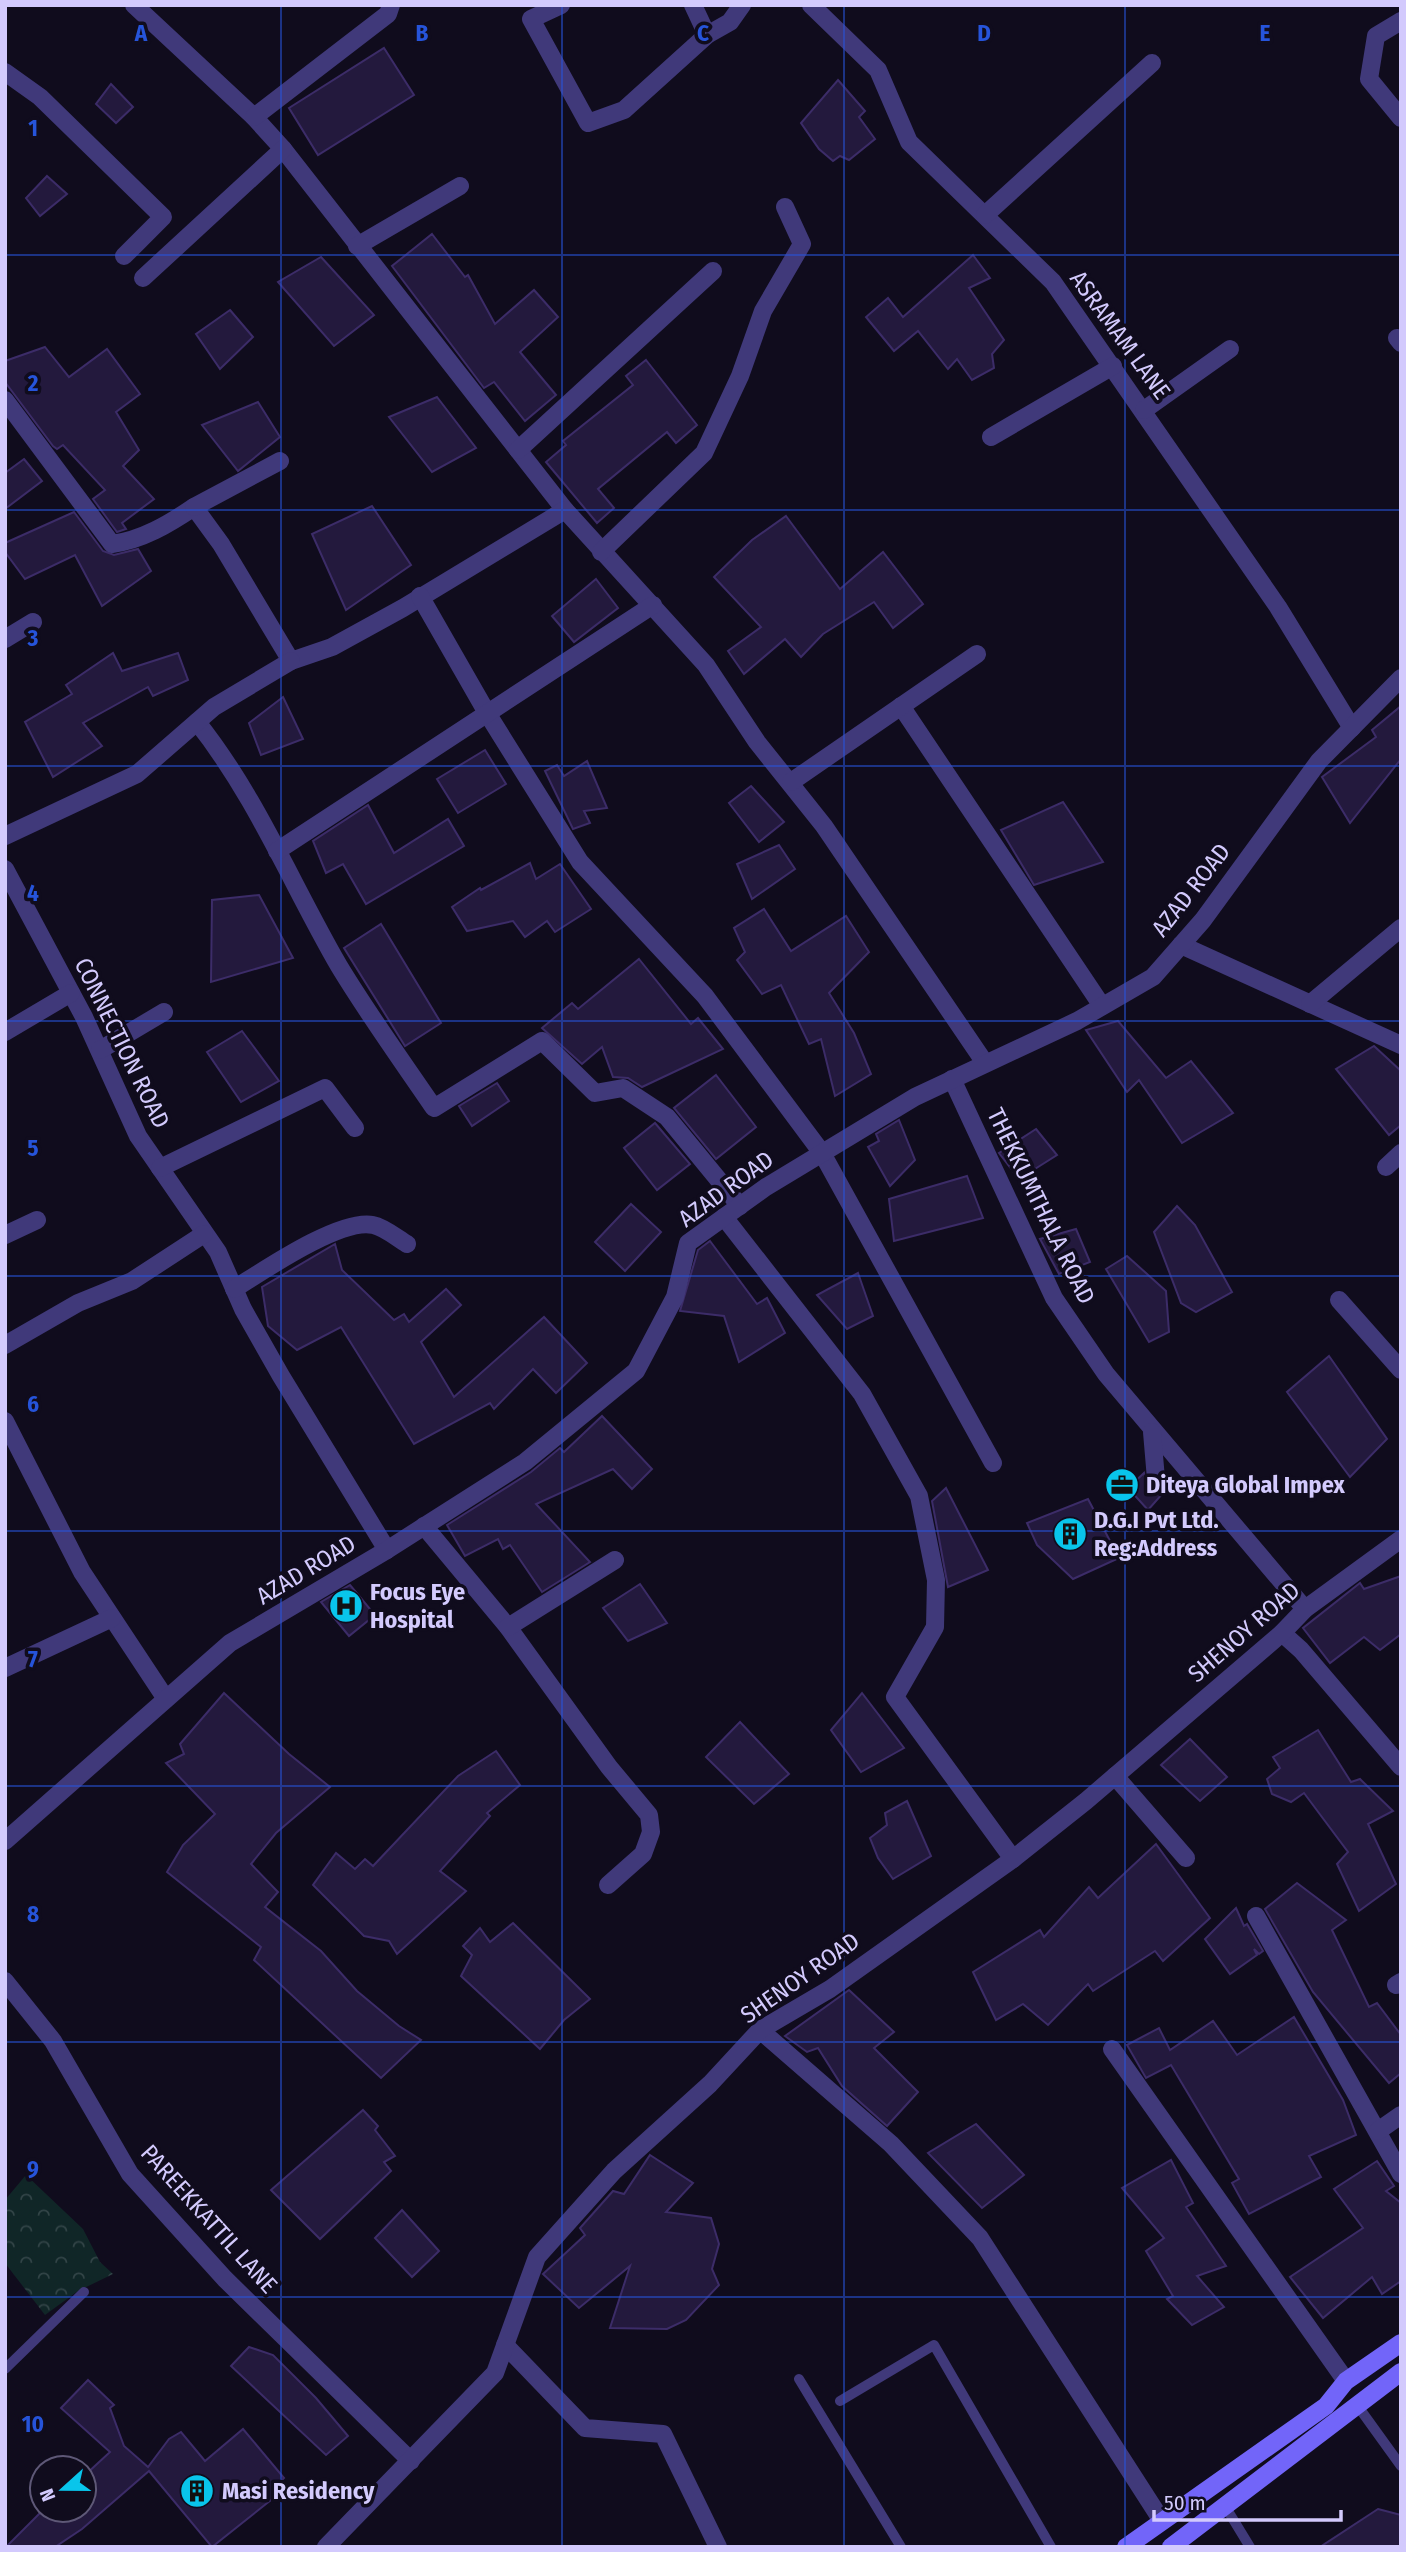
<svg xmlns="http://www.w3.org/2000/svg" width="1406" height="2552" viewBox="0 0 1406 2552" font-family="'Fira Sans Condensed',sans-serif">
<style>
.forest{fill:url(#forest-crowns)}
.building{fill:#23193d;stroke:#3c2c68;stroke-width:2}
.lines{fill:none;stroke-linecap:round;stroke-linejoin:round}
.lane{stroke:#40397a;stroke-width:10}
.street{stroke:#40397a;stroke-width:18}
.secondary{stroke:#7265f9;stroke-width:18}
.grid{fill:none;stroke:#2654da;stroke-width:2;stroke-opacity:0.55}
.labels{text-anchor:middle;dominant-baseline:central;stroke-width:7;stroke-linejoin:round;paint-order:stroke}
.street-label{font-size:24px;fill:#d3cafd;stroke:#100c1d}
.poi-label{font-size:24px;font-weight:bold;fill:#d3cafd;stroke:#100c1d;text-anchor:start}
.grid-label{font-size:23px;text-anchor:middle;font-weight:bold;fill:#2654da;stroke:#100c1d;stroke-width:7;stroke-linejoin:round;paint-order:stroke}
</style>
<defs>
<pattern id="forest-crowns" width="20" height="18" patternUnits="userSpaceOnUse" patternTransform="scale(1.75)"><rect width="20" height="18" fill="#102627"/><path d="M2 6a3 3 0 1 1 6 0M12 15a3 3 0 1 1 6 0" fill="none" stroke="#324447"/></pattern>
</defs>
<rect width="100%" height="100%" fill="#100c1d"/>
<!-- forest -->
<path class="forest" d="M 26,2175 L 83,2229 L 100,2262 L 113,2274 L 78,2291 L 45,2315 L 5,2263 L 5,2200 Z"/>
<!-- building -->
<g class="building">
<path d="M 384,48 L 414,95 L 318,155 L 289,108 Z"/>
<path d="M 838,80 L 865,111 L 859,117 L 875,139 L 849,160 L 840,156 L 833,161 L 819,149 L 801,123 Z"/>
<path d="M 111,84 L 133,107 L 116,123 L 96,104 Z"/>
<path d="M 47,176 L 67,194 L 40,216 L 26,198 Z"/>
<path d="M 432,234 L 465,277 L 468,275 L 495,324 L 534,290 L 558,317 L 520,352 L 556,395 L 525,421 L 494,382 L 484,388 L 392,266 Z"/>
<path d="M 973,255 L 990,278 L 969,288 L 1004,340 L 992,354 L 994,368 L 972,380 L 957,359 L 948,369 L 918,331 L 894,351 L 866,317 L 888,298 L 903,317 Z"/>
<path d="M 321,257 L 374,315 L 334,346 L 278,282 Z"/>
<path d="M 230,310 L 253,337 L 220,369 L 196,334 Z"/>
<path d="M 45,347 L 69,377 L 107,349 L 140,394 L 116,412 L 139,450 L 123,466 L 154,499 L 122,523 L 126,529 L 117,532 L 93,499 L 105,490 L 63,445 L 57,449 L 53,446 L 5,382 L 5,361 Z"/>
<path d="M 646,360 L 697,425 L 676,443 L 667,432 L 598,489 L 614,508 L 597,523 L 546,462 L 566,445 L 563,441 L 633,385 L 626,376 Z"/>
<path d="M 437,397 L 476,448 L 432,472 L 389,417 Z"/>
<path d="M 258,402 L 280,437 L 238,471 L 202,425 Z"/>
<path d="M 24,459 L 42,481 L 5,509 L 5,473 Z"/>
<path d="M 372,506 L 411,565 L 346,610 L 312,534 Z"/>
<path d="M 74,512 L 103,551 L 114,555 L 138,549 L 151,571 L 102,606 L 75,555 L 25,579 L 5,552 L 5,543 Z"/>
<path d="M 786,516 L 840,589 L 883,552 L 923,604 L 893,628 L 874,602 L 823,634 L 801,657 L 785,639 L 744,674 L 728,651 L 761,627 L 714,577 L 752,540 Z"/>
<path d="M 596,579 L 618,608 L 574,642 L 552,616 Z"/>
<path d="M 113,653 L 122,671 L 178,653 L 188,680 L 153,696 L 148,687 L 83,723 L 102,746 L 53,777 L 25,722 L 72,694 L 66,685 Z"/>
<path d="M 283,697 L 303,739 L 261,755 L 249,723 Z"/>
<path d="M 1401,706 L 1401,759 L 1350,823 L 1322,777 L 1376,737 L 1372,730 Z"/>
<path d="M 485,750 L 506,784 L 458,813 L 437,779 Z"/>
<path d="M 587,761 L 607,808 L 584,811 L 590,823 L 573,829 L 545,771 L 557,765 L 564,776 Z"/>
<path d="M 751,786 L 784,822 L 759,842 L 729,803 Z"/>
<path d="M 1063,802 L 1103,862 L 1034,885 L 1001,830 Z"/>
<path d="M 368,805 L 394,853 L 448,819 L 464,846 L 366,904 L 343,864 L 326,873 L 313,841 Z"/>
<path d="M 779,845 L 795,869 L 752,899 L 737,864 Z"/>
<path d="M 530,863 L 536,879 L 560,864 L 591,909 L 555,932 L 547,921 L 525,937 L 513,921 L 467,931 L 452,907 L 480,888 L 481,890 Z"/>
<path d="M 259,895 L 293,958 L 211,982 L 212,900 Z"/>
<path d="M 764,909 L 791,951 L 846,916 L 869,952 L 829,993 L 854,1033 L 871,1074 L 835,1096 L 821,1039 L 809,1044 L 781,985 L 762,994 L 737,960 L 745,952 L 734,928 Z"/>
<path d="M 381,924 L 441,1023 L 405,1046 L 344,948 Z"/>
<path d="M 639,959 L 691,1024 L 698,1018 L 723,1049 L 642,1087 L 628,1078 L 613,1077 L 602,1047 L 582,1064 L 542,1028 L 572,1003 L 578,1009 Z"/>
<path d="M 1118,1021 L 1166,1078 L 1191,1061 L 1233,1113 L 1182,1143 L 1139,1080 L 1127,1092 L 1086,1030 Z"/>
<path d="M 242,1031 L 279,1081 L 241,1102 L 207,1052 Z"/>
<path d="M 1374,1046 L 1401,1071 L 1401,1125 L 1389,1135 L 1336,1069 Z"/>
<path d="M 716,1075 L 756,1127 L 716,1159 L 674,1108 Z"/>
<path d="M 497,1083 L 509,1101 L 472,1126 L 459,1106 Z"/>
<path d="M 899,1120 L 915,1160 L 890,1186 L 868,1147 L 879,1141 L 876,1134 Z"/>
<path d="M 655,1123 L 690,1164 L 657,1190 L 624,1148 Z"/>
<path d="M 1036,1129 L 1057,1155 L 1019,1179 L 999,1153 Z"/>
<path d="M 967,1176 L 983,1218 L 894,1241 L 889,1199 Z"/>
<path d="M 631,1204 L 661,1232 L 625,1271 L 595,1242 Z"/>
<path d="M 1177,1206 L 1195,1225 L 1232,1292 L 1196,1312 L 1181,1303 L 1154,1232 Z"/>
<path d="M 1076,1229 L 1090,1262 L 1059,1274 L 1040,1239 Z"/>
<path d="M 710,1241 L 757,1304 L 767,1298 L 785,1333 L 739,1362 L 724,1316 L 680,1311 L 698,1250 Z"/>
<path d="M 335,1244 L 342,1270 L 394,1320 L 404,1314 L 409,1322 L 446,1289 L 461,1305 L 421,1342 L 454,1397 L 544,1317 L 587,1363 L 556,1393 L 533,1369 L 494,1409 L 490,1403 L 414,1444 L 341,1327 L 297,1350 L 268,1326 L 262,1287 Z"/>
<path d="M 1127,1256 L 1166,1291 L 1169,1332 L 1149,1342 L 1106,1269 Z"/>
<path d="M 858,1273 L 873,1316 L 847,1329 L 817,1295 Z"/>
<path d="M 1329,1356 L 1387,1439 L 1350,1477 L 1287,1392 Z"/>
<path d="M 602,1416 L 652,1469 L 632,1489 L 613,1469 L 536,1504 L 590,1562 L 542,1592 L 510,1545 L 503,1549 L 498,1539 L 465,1556 L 447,1525 L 531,1472 L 560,1448 L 564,1452 Z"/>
<path d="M 1144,1473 L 1147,1486 L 1164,1492 L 1148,1510 L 1128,1488 Z"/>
<path d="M 946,1488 L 988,1570 L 948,1587 L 932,1501 Z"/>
<path d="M 1088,1499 L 1119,1558 L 1073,1579 L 1037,1545 L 1027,1523 Z"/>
<path d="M 1401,1576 L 1401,1634 L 1380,1650 L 1364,1637 L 1330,1663 L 1303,1628 L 1360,1583 L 1364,1589 Z"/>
<path d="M 640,1584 L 667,1623 L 628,1641 L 603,1608 Z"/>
<path d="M 350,1585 L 375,1615 L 349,1636 L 321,1602 Z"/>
<path d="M 224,1693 L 289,1754 L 330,1787 L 276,1833 L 251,1864 L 278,1892 L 265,1907 L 321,1951 L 357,1991 L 399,2026 L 421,2040 L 381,2078 L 254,1960 L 261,1947 L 167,1872 L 183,1845 L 215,1814 L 166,1763 L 184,1754 L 180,1744 Z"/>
<path d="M 862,1693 L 904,1748 L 861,1772 L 831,1730 Z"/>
<path d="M 740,1722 L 789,1774 L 754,1804 L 706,1757 Z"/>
<path d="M 1318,1730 L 1351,1782 L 1360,1779 L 1393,1811 L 1368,1824 L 1396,1884 L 1359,1911 L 1337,1864 L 1348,1852 L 1304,1793 L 1291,1802 L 1272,1794 L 1267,1779 L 1280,1768 L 1273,1757 Z"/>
<path d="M 1190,1739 L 1227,1777 L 1200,1801 L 1161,1765 Z"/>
<path d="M 496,1751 L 520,1785 L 487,1813 L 490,1816 L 440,1871 L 466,1891 L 397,1954 L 389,1941 L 364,1936 L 313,1885 L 336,1853 L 355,1869 L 365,1859 L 373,1866 L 458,1776 Z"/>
<path d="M 907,1801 L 931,1856 L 893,1879 L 878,1858 L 870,1838 L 887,1825 L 885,1813 Z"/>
<path d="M 1156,1844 L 1210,1918 L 1163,1961 L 1155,1951 L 1093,1991 L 1088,1984 L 1048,2025 L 1023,2004 L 996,2020 L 973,1972 L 1040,1930 L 1044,1937 L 1089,1887 L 1098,1898 Z"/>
<path d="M 1297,1883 L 1346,1920 L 1332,1930 L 1369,2007 L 1377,2003 L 1401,2035 L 1401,2073 L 1389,2083 L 1313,1992 L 1265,1909 Z"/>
<path d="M 1236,1908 L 1244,1926 L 1247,1924 L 1263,1951 L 1259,1954 L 1254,1949 L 1257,1955 L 1230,1974 L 1205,1939 Z"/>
<path d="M 513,1923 L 590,1999 L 564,2020 L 540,2049 L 461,1976 L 472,1955 L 463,1946 L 480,1928 L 490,1942 Z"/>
<path d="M 849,1990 L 894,2032 L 874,2048 L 918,2092 L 887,2126 L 842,2086 L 818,2048 L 807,2052 L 785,2036 Z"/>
<path d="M 1294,2017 L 1343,2100 L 1356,2135 L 1309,2156 L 1321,2177 L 1249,2214 L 1232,2183 L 1239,2179 L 1171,2065 L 1146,2078 L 1127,2045 L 1159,2028 L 1170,2050 L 1213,2021 L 1237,2055 Z"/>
<path d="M 363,2110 L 378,2126 L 375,2130 L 395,2156 L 384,2162 L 391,2171 L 320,2239 L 271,2190 Z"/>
<path d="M 976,2124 L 1024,2175 L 982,2208 L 928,2153 Z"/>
<path d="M 650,2155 L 693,2183 L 666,2212 L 711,2218 L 719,2244 L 712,2269 L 719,2285 L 686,2320 L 667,2329 L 610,2328 L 630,2266 L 579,2308 L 543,2274 L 585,2235 L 580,2228 L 613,2191 L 624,2194 Z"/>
<path d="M 1171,2160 L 1193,2203 L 1186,2207 L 1226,2266 L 1197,2276 L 1224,2307 L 1192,2325 L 1167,2299 L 1173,2296 L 1146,2251 L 1164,2238 L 1122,2188 Z"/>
<path d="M 1377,2161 L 1394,2186 L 1386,2191 L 1401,2203 L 1401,2281 L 1382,2294 L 1372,2277 L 1323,2318 L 1290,2277 L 1363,2228 L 1334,2189 Z"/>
<path d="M 402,2210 L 439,2251 L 412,2277 L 375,2238 Z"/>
<path d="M 249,2347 L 273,2355 L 316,2398 L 348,2436 L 326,2455 L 231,2366 Z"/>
<path d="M 88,2380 L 114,2405 L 110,2408 L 124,2446 L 148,2467 L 169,2439 L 181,2432 L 205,2461 L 243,2429 L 284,2478 L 276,2486 L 276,2496 L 212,2547 L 149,2471 L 82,2529 L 55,2547 L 6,2547 L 43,2510 L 84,2510 L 84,2476 L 110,2452 L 61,2408 Z"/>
<path d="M 1378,2509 L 1401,2515 L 1401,2547 L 1320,2547 Z"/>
</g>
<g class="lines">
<!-- lane -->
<g class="lane">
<path d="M 5,2369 L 84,2292"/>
<path d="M 799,2379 L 901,2547"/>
<path d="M 840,2401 L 934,2345 L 1051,2547"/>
<path d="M 1357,2405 L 1401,2466"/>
<path d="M 1225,2506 L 1250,2547"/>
</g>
<!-- street -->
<g class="street">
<path d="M 134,5 L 254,117 L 283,149 L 565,510"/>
<path d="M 561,5 L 531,19 L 588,123 L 624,110 L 707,35 L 730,22 L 742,5"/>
<path d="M 693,5 L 707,35"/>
<path d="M 811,5 L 878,70 L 909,142 L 1053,282 L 1278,607 L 1352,728"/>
<path d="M 1401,21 L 1376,36 L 1369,79 L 1401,118"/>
<path d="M 5,72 L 40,97 L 163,217 L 124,256"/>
<path d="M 254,117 L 388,14 L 391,5"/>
<path d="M 985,215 L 1152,63"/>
<path d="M 357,246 L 460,186"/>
<path d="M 143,278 L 283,149"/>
<path d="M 1397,338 L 1401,343"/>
<path d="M 5,400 L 112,544 C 142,540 169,524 194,507 L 221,544 L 291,661 L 332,647 L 403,608 L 565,510 L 706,665 L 757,742 L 824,826 L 985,1063"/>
<path d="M 1144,410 L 1230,349"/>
<path d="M 991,437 L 1113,366"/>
<path d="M 518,450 L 713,271"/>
<path d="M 194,507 L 280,461"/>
<path d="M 601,552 L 704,453 L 740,376 L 763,311 L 802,244 L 785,207"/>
<path d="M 420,596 L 487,713 L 580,862 L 705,996 L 822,1153 L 993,1463"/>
<path d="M 5,639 L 33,622"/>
<path d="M 901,706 L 1102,1006"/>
<path d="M 197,722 C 256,796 292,885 339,966 C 368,1014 402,1061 434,1108 L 542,1041 L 595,1093 L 623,1088 L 667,1117 L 740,1206"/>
<path d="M 791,782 L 977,654"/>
<path d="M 5,836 L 137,774 L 214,707 L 291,661"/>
<path d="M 277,851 L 653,605"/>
<path d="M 5,869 L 84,1017 L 138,1136 L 218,1252 L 243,1309 L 281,1376 L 387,1550"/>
<path d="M 1181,945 L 1401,1045"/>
<path d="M 1310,1004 L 1401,928"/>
<path d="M 5,1032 L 71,993"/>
<path d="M 100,1050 L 164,1012"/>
<path d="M 952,1079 L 1054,1298 L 1106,1374 L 1305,1609"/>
<path d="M 1386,1167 L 1401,1153"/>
<path d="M 160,1168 L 325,1088 L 355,1128"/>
<path d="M 724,1217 L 862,1394 L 919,1496 L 936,1580 L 935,1627 L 895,1697 L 1013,1859"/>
<path d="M 5,1235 L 37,1220"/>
<path d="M 234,1289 C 263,1271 340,1218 373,1225 C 384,1227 397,1238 407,1244"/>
<path d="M 1339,1300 L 1401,1370"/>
<path d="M 5,1345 L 78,1303 L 132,1281 L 204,1234"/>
<path d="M 5,1421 L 82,1572 L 166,1699"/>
<path d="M 1152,1432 L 1156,1479"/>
<path d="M 424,1526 L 508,1627 L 609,1767 L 649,1815 L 651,1832 L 643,1854 L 608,1885"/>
<path d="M 508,1627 L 615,1560"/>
<path d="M 1282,1633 L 1301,1650 L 1401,1767"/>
<path d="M 5,1668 L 112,1618"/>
<path d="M 1115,1776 L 1186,1858"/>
<path d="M 5,1841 L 230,1643 L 387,1550 L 525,1462 L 636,1371 L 675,1297 L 688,1243 L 766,1187 L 915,1097 L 1077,1021 L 1153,977 L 1203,920 L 1319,761 L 1401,678"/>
<path d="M 1256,1916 L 1401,2174"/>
<path d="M 5,1981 L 53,2041 L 130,2174 L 225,2279 L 411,2461"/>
<path d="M 1396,1985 L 1401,1982"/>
<path d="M 760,2030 L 891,2144 L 980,2238 L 1162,2521"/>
<path d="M 1112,2049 L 1346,2381"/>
<path d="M 1378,2131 L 1401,2115"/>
<path d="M 505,2345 L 585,2428 L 663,2434 L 718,2547"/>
<path d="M 326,2547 L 495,2373 L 537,2257 L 614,2171 L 710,2084 L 760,2030 L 830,1989 L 1013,1859 L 1086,1801 L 1282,1633 L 1305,1609 L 1401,1539"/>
</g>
<!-- secondary -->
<g class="secondary">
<path d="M 1126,2547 L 1326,2406 L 1346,2381 L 1401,2343"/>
<path d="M 1171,2547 L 1401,2372"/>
</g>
</g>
<!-- grid -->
<path class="grid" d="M 281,5 L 281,2547M 562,5 L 562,2547M 844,5 L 844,2547M 1125,5 L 1125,2547M 5,255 L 1401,255M 5,510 L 1401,510M 5,766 L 1401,766M 5,1021 L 1401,1021M 5,1276 L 1401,1276M 5,1531 L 1401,1531M 5,1786 L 1401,1786M 5,2042 L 1401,2042M 5,2297 L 1401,2297"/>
<!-- icons -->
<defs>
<g id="office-disc" transform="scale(1.75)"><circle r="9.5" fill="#09c5eb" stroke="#100c1d"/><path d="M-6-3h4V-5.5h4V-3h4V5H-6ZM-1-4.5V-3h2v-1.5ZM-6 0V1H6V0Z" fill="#111"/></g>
<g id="building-disc" transform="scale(1.75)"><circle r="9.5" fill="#09c5eb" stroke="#100c1d"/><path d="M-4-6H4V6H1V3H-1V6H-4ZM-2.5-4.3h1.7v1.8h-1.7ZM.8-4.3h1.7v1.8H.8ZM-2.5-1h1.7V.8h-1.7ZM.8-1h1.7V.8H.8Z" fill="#111"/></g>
<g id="hospital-disc" transform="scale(1.75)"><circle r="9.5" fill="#09c5eb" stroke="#100c1d"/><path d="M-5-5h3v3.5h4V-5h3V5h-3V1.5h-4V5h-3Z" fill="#111"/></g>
</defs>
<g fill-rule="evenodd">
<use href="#office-disc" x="1122" y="1485"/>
<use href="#building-disc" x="1070" y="1534"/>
<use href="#hospital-disc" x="346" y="1606"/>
<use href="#building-disc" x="197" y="2491"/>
</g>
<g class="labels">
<!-- street labels -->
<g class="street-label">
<text transform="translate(1120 335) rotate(54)">ASRAMAM LANE</text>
<text transform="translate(1191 890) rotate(-52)">AZAD ROAD</text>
<text transform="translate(122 1043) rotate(64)">CONNECTION ROAD</text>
<text transform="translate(726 1189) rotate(-36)">AZAD ROAD</text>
<text transform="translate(1041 1206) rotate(64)">THEKKUMTHALA ROAD</text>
<text transform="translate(306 1570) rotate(-31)">AZAD ROAD</text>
<text transform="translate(1244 1632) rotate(-41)">SHENOY ROAD</text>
<text transform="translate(800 1978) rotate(-35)">SHENOY ROAD</text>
<text transform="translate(209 2219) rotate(48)">PAREEKKATTIL LANE</text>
</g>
<!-- poi labels -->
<g class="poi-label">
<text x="1146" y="1485">Diteya Global Impex</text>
<text x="1094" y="1520">D.G.I Pvt Ltd.<tspan x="1094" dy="28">Reg:Address</tspan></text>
<text x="370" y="1592">Focus Eye<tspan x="370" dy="28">Hospital</tspan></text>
<text x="222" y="2491">Masi Residency</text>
</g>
</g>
<g class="grid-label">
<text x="141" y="41">A</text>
<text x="422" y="41">B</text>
<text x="703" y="41">C</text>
<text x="984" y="41">D</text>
<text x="1265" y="41">E</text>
<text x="33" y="136">1</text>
<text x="33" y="391">2</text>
<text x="33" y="646">3</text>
<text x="33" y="901">4</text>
<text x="33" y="1156">5</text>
<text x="33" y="1412">6</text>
<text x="33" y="1667">7</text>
<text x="33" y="1922">8</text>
<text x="33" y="2177">9</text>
<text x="33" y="2432">10</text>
</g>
<!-- border -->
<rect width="1406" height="2552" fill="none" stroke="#d3cafd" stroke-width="14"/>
<!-- north arrow -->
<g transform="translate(63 2489) rotate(249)"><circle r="33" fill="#100c1d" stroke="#5e5877" stroke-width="2"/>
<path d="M0-5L12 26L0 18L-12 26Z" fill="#09c5eb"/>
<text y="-10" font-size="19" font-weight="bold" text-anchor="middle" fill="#d3cafd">N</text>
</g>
<!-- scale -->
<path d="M1154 2510v10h187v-10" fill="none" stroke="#d3cafd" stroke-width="3.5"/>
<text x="1164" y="2510" font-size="21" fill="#d3cafd" stroke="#100c1d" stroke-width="5" paint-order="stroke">50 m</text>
</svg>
